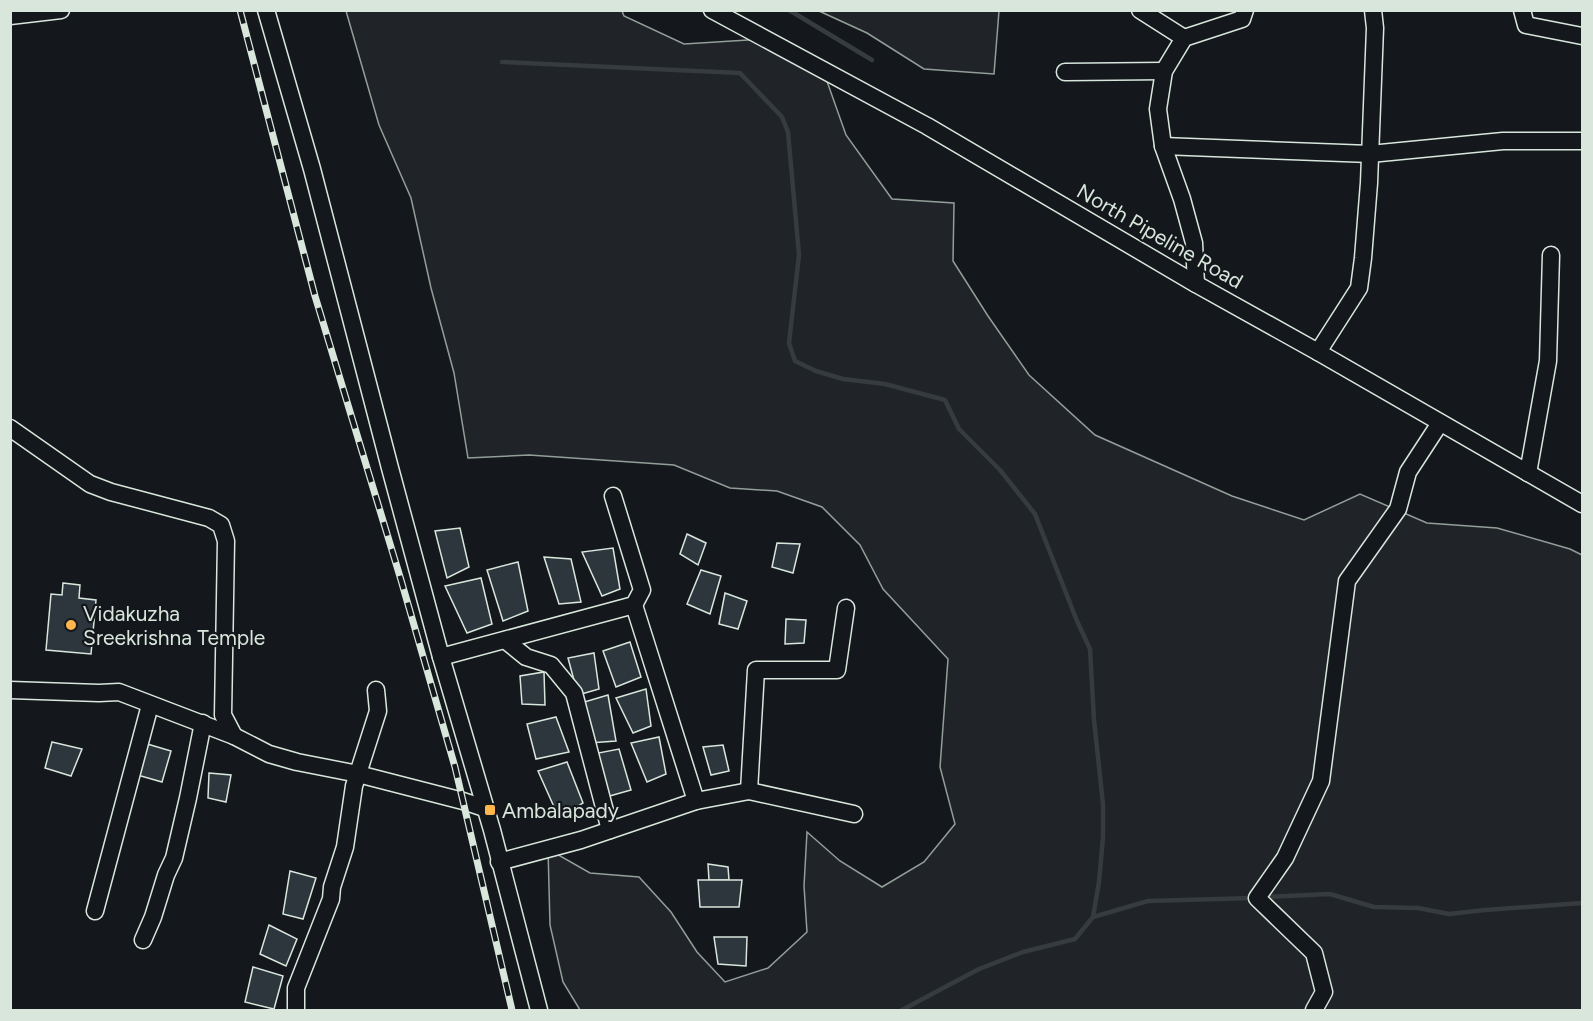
<svg xmlns="http://www.w3.org/2000/svg" width="1593" height="1021" viewBox="0 0 1593 1021" font-family="Figtree,sans-serif">
<style>
.green{fill:#202428;stroke:#939e99;stroke-width:1.5}
.lines{fill:none;stroke-linecap:round;stroke-linejoin:round}
.stream{stroke:#363b3e;stroke-width:4.5}
.building{fill:#2c363c;stroke:#d8e6dc;stroke-width:1.5}
.minor-casing{stroke:#d8e6dc;stroke-width:19}
.minor{stroke:#14181c;stroke-width:16}
.rail-casing{stroke:#d8e6dc;stroke-width:7}
.rail{stroke:#14181c;stroke-width:4.5;stroke-dasharray:14;stroke-linecap:butt}
.poi-dot{fill:#ffb74d;stroke:#14181c;stroke-width:2}
.labels{text-anchor:middle;dominant-baseline:central;stroke-width:4.5;stroke-linejoin:round;paint-order:stroke}
.street-label{font-size:21px;fill:#d8e6dc;stroke:#14181c}
.poi-label{font-size:21px;fill:#d8e6dc;stroke:#14181c;text-anchor:start}
</style>
<rect width="100%" height="100%" fill="#14181c"/>
<!-- green -->
<g class="green">
<path d="M 346,11 L 622,11 L 624,16 L 684,44 L 765,39 L 823,70 L 846,135 L 892,199 L 954,203 L 953,261 L 988,316 L 1029,375 L 1095,435 L 1232,496 L 1304,520 L 1360,494 L 1427,523 L 1497,528 L 1570,549 L 1582,555 L 1582,1010 L 580,1010 L 563,982 L 550,925 L 548,849 L 590,873 L 639,877 L 671,912 L 697,952 L 725,982 L 768,968 L 807,932 L 804,886 L 807,832 L 840,861 L 882,887 L 924,862 L 955,824 L 940,767 L 948,659 L 883,589 L 860,545 L 822,507 L 777,491 L 730,488 L 674,465 L 529,455 L 468,458 L 454,373 L 431,288 L 411,198 L 379,125 Z"/>
<path d="M 819,11 L 999,11 L 994,74 L 924,69 L 867,33 Z"/>
</g>
<g class="lines">
<!-- stream -->
<g class="stream">
<path d="M 789,10 L 872,60"/>
<path d="M 502,62 L 740,73 L 782,117 L 788,132 L 799,255 L 789,343 L 795,361 L 816,371 L 843,379 L 885,384 L 945,400 L 959,429 L 1000,470 L 1035,514 L 1077,621 L 1090,649 L 1094,720 L 1103,804 L 1103,837 L 1099,882 L 1093,917 L 1075,939 L 1023,952 L 979,969 L 902,1010"/>
<path d="M 1264,897 L 1330,894 L 1374,907 L 1418,908 L 1449,914 L 1485,910 L 1582,903"/>
<path d="M 1093,917 L 1148,901 L 1253,898"/>
</g>
</g>
<!-- building -->
<g class="building">
<path d="M 460,528 L 469,567 L 447,578 L 435,531 Z"/>
<path d="M 687,534 L 706,543 L 698,565 L 680,554 Z"/>
<path d="M 777,543 L 800,544 L 793,573 L 772,567 Z"/>
<path d="M 613,548 L 620,589 L 602,596 L 582,552 Z"/>
<path d="M 544,557 L 571,559 L 581,602 L 559,604 Z"/>
<path d="M 518,562 L 528,611 L 503,621 L 487,570 Z"/>
<path d="M 701,570 L 721,576 L 710,614 L 687,604 Z"/>
<path d="M 481,578 L 492,624 L 467,633 L 445,586 Z"/>
<path d="M 63,583 L 80,585 L 79,598 L 96,600 L 91,654 L 46,650 L 51,594 L 62,595 Z"/>
<path d="M 725,593 L 747,601 L 738,629 L 719,624 Z"/>
<path d="M 786,619 L 806,620 L 804,643 L 785,644 Z"/>
<path d="M 630,642 L 641,677 L 616,687 L 603,651 Z"/>
<path d="M 594,653 L 599,689 L 578,695 L 568,658 Z"/>
<path d="M 544,672 L 545,705 L 522,704 L 520,676 Z"/>
<path d="M 646,689 L 651,726 L 633,733 L 616,698 Z"/>
<path d="M 608,695 L 616,741 L 589,743 L 581,703 Z"/>
<path d="M 556,717 L 569,752 L 536,759 L 527,724 Z"/>
<path d="M 659,737 L 666,774 L 647,782 L 631,743 Z"/>
<path d="M 52,742 L 82,749 L 71,776 L 45,768 Z"/>
<path d="M 144,743 L 171,751 L 162,782 L 134,774 Z"/>
<path d="M 723,745 L 729,771 L 711,775 L 703,747 Z"/>
<path d="M 619,749 L 631,790 L 606,797 L 593,754 Z"/>
<path d="M 567,762 L 583,803 L 559,818 L 538,771 Z"/>
<path d="M 209,773 L 231,775 L 226,802 L 208,798 Z"/>
<path d="M 708,864 L 728,867 L 729,880 L 709,880 Z"/>
<path d="M 290,871 L 316,878 L 303,919 L 283,914 Z"/>
<path d="M 698,880 L 742,880 L 739,907 L 700,907 Z"/>
<path d="M 269,925 L 297,939 L 286,966 L 260,954 Z"/>
<path d="M 714,937 L 747,937 L 746,966 L 718,964 Z"/>
<path d="M 253,967 L 283,976 L 274,1009 L 245,1002 Z"/>
</g>
<g class="lines">
<!-- minor casing -->
<g class="minor-casing">
<g id="minor">
<path d="M 266,10 L 312,169 L 390,468 L 441,657 L 492,830 L 539,1010"/>
<path d="M 712,10 L 927,126 L 1196,284 L 1318,352 L 1582,504"/>
<path d="M 1140,10 L 1184,38"/>
<path d="M 1522,10 L 1526,25 L 1582,36"/>
<path d="M 10,16 L 61,10"/>
<path d="M 1065,72 L 1164,71"/>
<path d="M 1163,146 L 1370,154 L 1503,141 L 1582,141"/>
<path d="M 1196,284 L 1194,243 L 1182,199 L 1163,146 L 1158,109 L 1164,71 L 1184,38 L 1242,19 L 1245,10"/>
<path d="M 1318,352 L 1359,288 L 1363,258 L 1369,183 L 1375,28 L 1373,10"/>
<path d="M 10,428 L 90,484 L 111,492 L 209,518 L 221,525 L 226,541 L 223,715 L 234,736 L 269,754 L 297,762 L 358,774 L 463,801 L 484,808"/>
<path d="M 1528,473 L 1548,361 L 1551,255"/>
<path d="M 634,605 L 696,801"/>
<path d="M 505,640 L 526,657 L 551,665 L 574,693 L 610,830"/>
<path d="M 441,657 L 634,605 L 642,590 L 613,496"/>
<path d="M 10,690 L 99,693 L 119,692 L 234,736"/>
<path d="M 749,791 L 756,670 L 837,670 L 846,608"/>
<path d="M 499,862 L 581,840 L 696,801 L 749,791 L 854,814"/>
<path d="M 95,911 L 150,705"/>
<path d="M 143,940 L 153,917 L 166,875 L 174,858 L 188,798 L 203,723"/>
<path d="M 296,1010 L 296,988 L 331,899 L 332,887 L 345,847 L 354,786 L 378,711 L 376,690"/>
<path d="M 1314,1010 L 1324,992 L 1314,953 L 1257,898 L 1285,858 L 1321,781 L 1347,581 L 1398,509 L 1408,472 L 1440,423"/>
</g>
</g>
<!-- minor -->
<use href="#minor" class="minor"/>
<!-- rail casing -->
<g class="rail-casing">
<path id="rail" d="M 240,10 L 315,296 L 401,580 L 455,767 L 512,1010"/>
</g>
<!-- rail -->
<use href="#rail" class="rail"/>
</g>
<!-- markers -->
<g class="poi-dot">
<circle cx="71" cy="625" r="6"/>
<rect x="484" y="804" width="12" height="12" rx="3"/>
</g>
<g class="labels">
<!-- street labels -->
<g class="street-label">
<text transform="translate(1160 236) rotate(30)">North Pipeline Road</text>
</g>
<!-- poi labels -->
<g class="poi-label">
<text x="83" y="613">Vidakuzha<tspan x="83" dy="24">Sreekrishna Temple</tspan></text>
<text x="502" y="810">Ambalapady</text>
</g>
</g>
<!-- border -->
<rect width="1593" height="1021" fill="none" stroke="#d8e6dc" stroke-width="24"/>
</svg>
